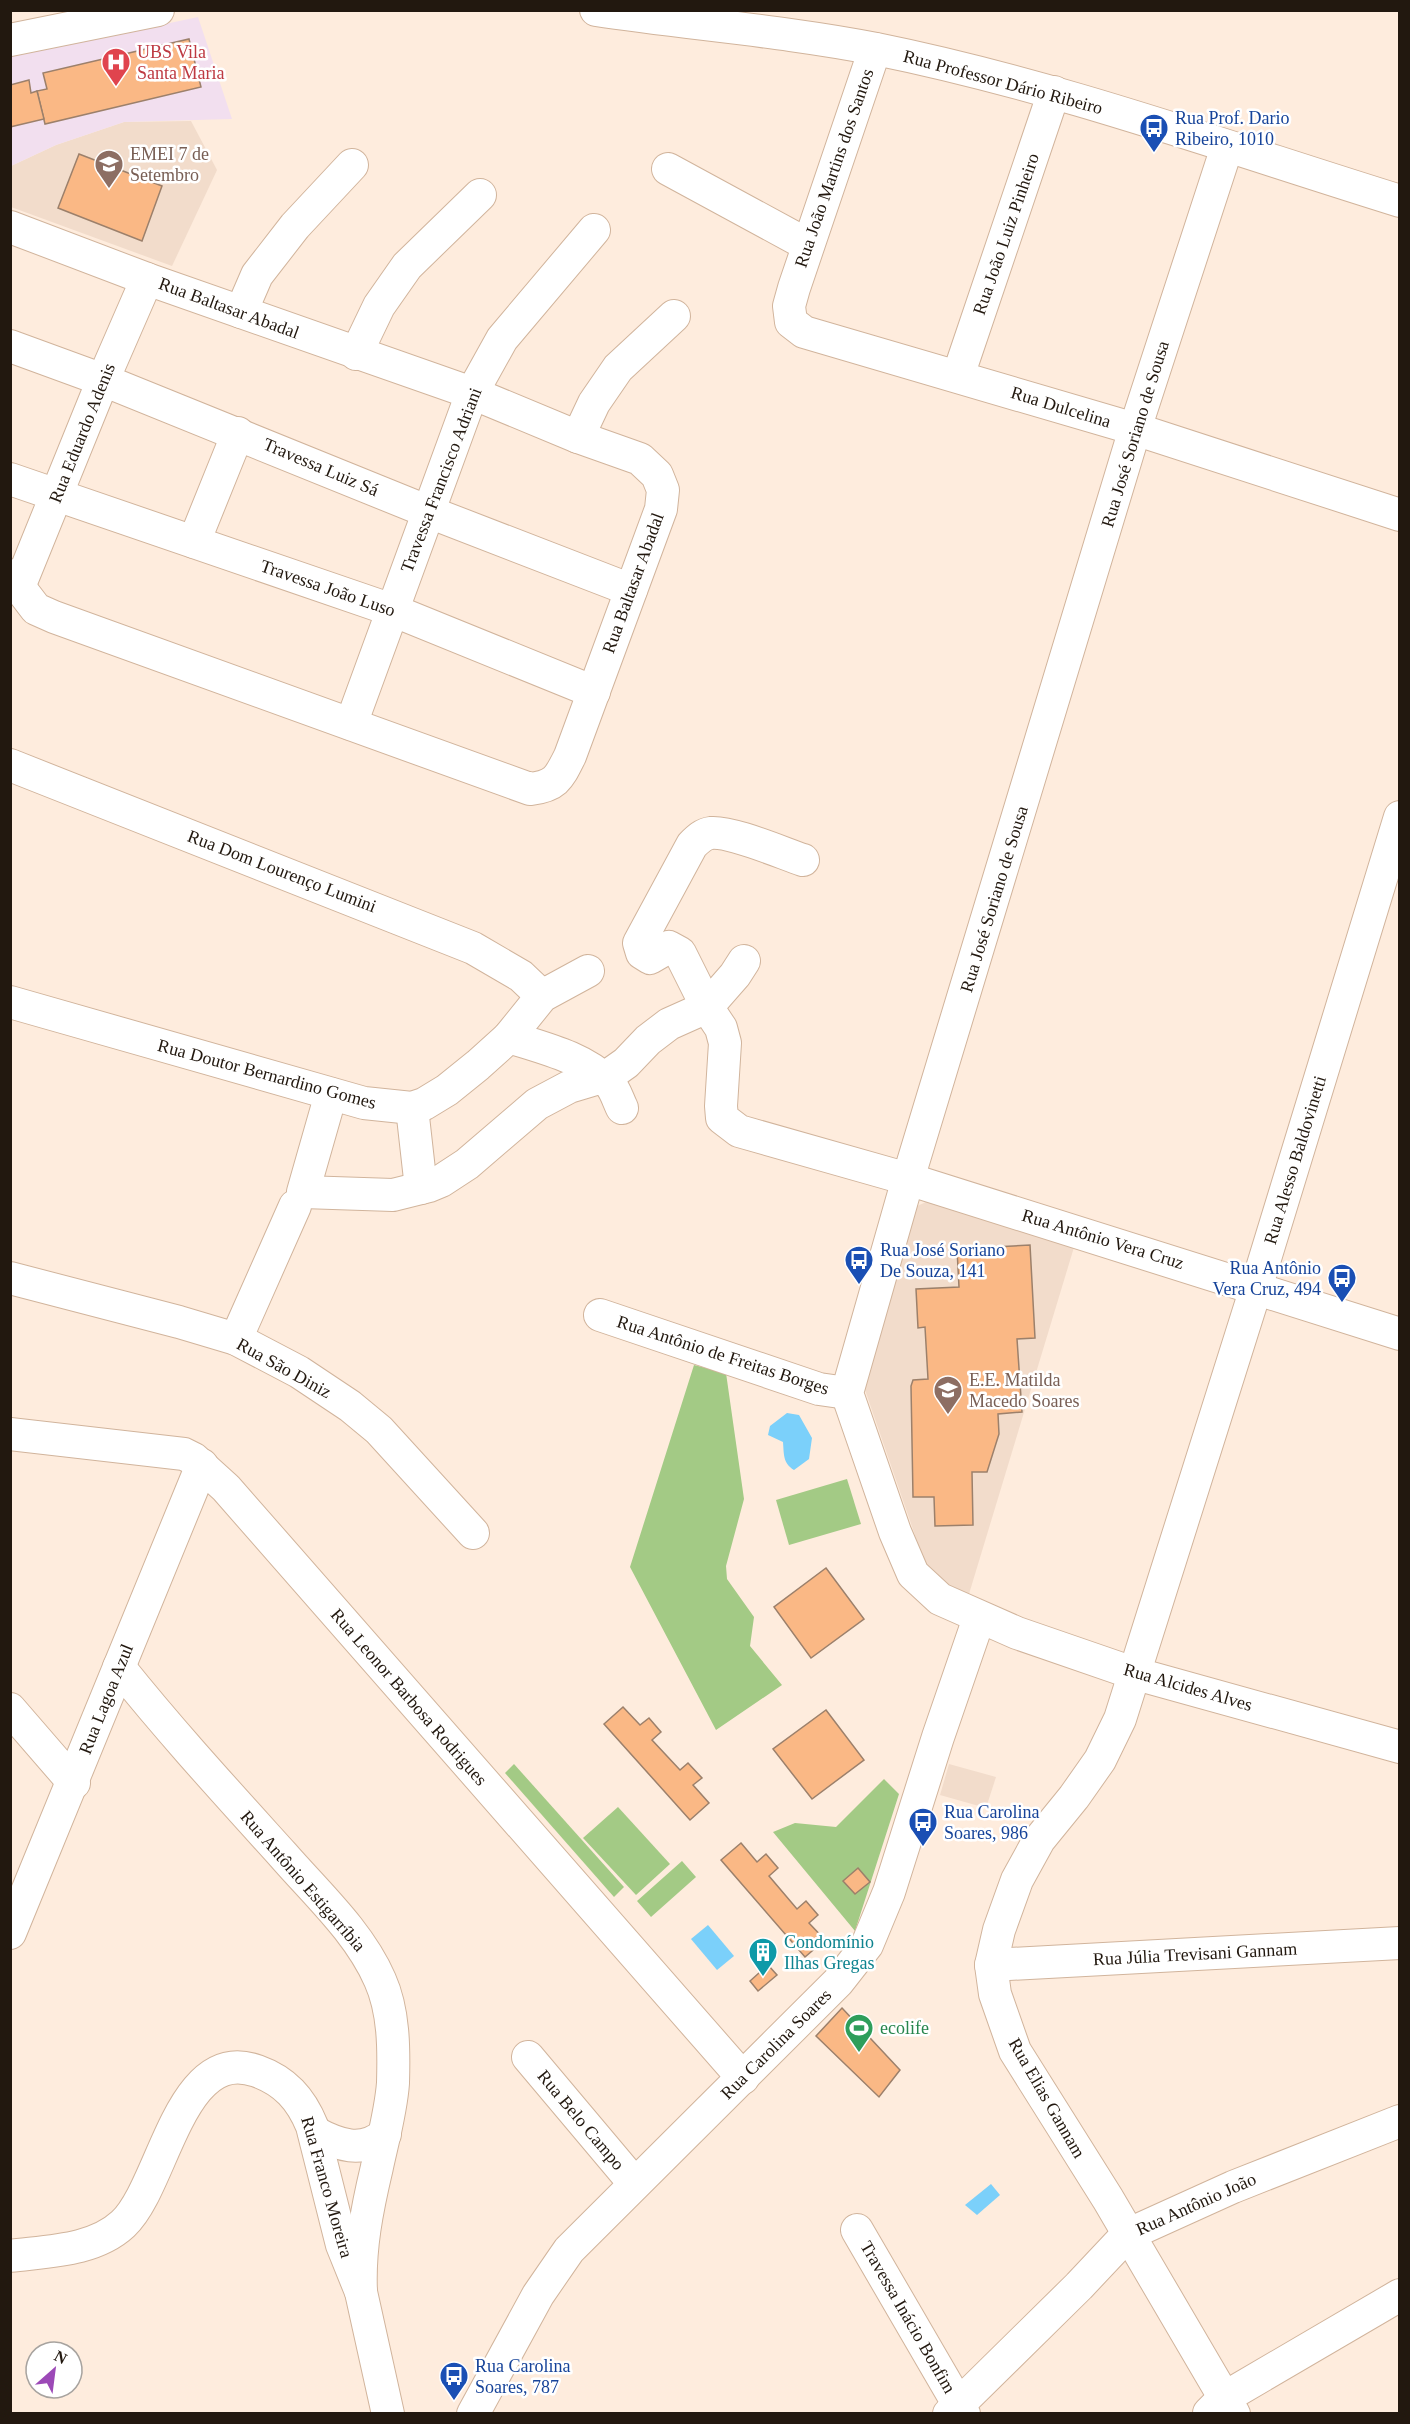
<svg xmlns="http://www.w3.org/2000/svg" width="1410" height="2424" viewBox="0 0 1410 2424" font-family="'Times New Roman',serif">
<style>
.built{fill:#f2dccb}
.medical{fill:#f2dfef}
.green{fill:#a3ca85}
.water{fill:#7bd0fa}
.building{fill:#fab885;stroke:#9c806b;stroke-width:1.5}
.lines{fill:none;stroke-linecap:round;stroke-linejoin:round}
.minor-casing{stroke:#d1b49c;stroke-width:34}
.minor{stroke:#fff;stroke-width:32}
.labels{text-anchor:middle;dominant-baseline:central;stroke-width:5;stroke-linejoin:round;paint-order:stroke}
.health-label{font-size:18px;fill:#be3a42;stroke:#fff;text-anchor:start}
.street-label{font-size:18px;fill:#22180f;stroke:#fff}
.transit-label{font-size:18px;fill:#164399;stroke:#fff;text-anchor:start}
.education-label{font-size:18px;fill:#785e54;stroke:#fff;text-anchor:start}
.culture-label{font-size:18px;fill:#0d838f;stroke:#fff;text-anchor:start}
.leisure-label{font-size:18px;fill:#27864d;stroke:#fff;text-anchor:start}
</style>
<rect width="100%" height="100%" fill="#feecdd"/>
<!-- built -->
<g class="built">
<path d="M 191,121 L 217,170 L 172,266 L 11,207 L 11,166 L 56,145 L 124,122 Z"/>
<path d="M 926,1202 L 1075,1244 L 969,1594 L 934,1578 L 928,1573 L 865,1390 L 915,1207 Z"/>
<path d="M 949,1764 L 996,1777 L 986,1808 L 940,1795 Z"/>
</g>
<!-- medical -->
<path class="medical" d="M 198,17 L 232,119 L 124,122 L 56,145 L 11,166 L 11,57 Z"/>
<!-- green -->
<g class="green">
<path d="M 694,1365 L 726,1373 L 744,1499 L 726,1566 L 727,1579 L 754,1617 L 750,1646 L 782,1685 L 716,1730 L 630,1567 Z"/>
<path d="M 847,1479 L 861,1524 L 789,1545 L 776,1500 Z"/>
<path d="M 514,1764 L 624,1887 L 614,1897 L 505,1773 Z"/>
<path d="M 884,1779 L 899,1794 L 855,1931 L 773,1832 L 795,1823 L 836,1827 Z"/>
<path d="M 618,1807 L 670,1864 L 636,1895 L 583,1838 Z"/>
<path d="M 682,1861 L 696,1877 L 651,1917 L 637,1901 Z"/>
</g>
<!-- water -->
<g class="water">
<path d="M 787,1413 L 799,1415 L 812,1438 L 809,1459 L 794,1470 C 783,1463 784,1455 783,1442 L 768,1435 L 770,1426 Z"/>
<path d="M 708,1925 L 734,1956 L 717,1970 L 691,1939 Z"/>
<path d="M 991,2184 L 1000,2195 L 977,2215 L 965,2205 Z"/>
</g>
<!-- building -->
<g class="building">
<path d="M 189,39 L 201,87 L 45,124 L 37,91 L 47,89 L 43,73 Z"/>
<path d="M 29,80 L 31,93 L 37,91 L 44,119 L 10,127 L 10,85 Z"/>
<path d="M 79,154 L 162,186 L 142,241 L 58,208 Z"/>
<path d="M 1030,1245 L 1035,1338 L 1017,1339 L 1022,1412 L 998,1414 L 999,1434 L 987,1472 L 972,1472 L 973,1525 L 935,1526 L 934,1497 L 913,1497 L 911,1386 L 913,1380 L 928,1379 L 925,1327 L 918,1328 L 916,1289 L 959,1287 L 957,1249 Z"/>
<path d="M 826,1568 L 864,1619 L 811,1658 L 774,1607 Z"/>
<path d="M 623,1707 L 640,1725 L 649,1718 L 661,1732 L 652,1740 L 680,1770 L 688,1763 L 702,1778 L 693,1785 L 709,1803 L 690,1820 L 604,1724 Z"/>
<path d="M 826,1710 L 864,1760 L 812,1799 L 773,1749 Z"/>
<path d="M 741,1843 L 757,1862 L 766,1854 L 778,1868 L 769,1876 L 797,1909 L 806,1901 L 818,1915 L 809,1923 L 825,1940 L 805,1957 L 721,1860 Z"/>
<path d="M 858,1868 L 870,1882 L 855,1894 L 843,1881 Z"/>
<path d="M 768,1965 L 777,1975 L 758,1991 L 750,1981 Z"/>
<path d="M 842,2008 L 900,2070 L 879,2097 L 816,2036 Z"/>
</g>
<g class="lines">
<!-- minor casing -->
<g class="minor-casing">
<g id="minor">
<path d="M 596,10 C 689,24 784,31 876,49 C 1054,85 1226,147 1400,201"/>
<path d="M 10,40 L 158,10"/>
<path d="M 875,49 L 794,288 L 789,306 L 791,322 L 804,332 L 1135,429 L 1400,515"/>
<path d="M 1227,147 L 1135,429 L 908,1179 L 847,1393 L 895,1532 L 913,1574 L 940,1599 L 1017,1633 L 1133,1673 L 1400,1747"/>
<path d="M 668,169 L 808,245"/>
<path d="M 10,227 L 147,279 L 472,393 L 578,437 L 640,459 L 657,475 L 663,490 L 661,509 L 570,756 C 559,778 556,786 530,789 L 54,617 L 36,609 L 10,575"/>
<path d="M 241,312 L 257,275 L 295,226 L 352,165"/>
<path d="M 10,346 L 103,380 L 429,512 L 631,590"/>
<path d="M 356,354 L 379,306 L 407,266 L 480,195"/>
<path d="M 958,376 L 1054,92"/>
<path d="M 578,437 L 594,403 L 618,368 L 674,316"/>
<path d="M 10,479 L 392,610 L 594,692"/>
<path d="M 194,542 L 238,433"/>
<path d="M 19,587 L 103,380 L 147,279"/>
<path d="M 351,724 L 472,393 L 502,339 L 594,230"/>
<path d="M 10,765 L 473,948 L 521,976 L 542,996"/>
<path d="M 803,860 C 782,853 731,831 711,833 C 703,834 698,839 692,845 L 639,943 L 642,953 L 650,958 L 669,947 L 680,953 L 707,1007 L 721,1028 L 725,1043 L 721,1106 L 722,1118 L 739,1131 L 908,1179 L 1400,1334"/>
<path d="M 10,1002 L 364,1103 L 412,1108 L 424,1104 L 447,1090 L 478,1065 L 509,1037 L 542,996 L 588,971"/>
<path d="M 509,1037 C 543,1048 583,1057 609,1083 C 615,1089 618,1100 622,1108"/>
<path d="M 331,1094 L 303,1192 L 393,1195 L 429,1186 L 441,1181 L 467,1164 L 537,1104 L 569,1087 L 609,1075 L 626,1063 L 648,1040 L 669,1024 L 707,1007 L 735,975 L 744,961"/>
<path d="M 412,1108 L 421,1188"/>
<path d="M 10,1278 L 179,1322 L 236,1339 L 299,1372 L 350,1406 L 379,1430 L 473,1533"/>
<path d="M 600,1315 L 819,1389 L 847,1393"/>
<path d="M 236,1339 L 295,1206"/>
<path d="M 10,1434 L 184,1454 L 194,1459 L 226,1488 L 743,2078"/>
<path d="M 119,1667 C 171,1732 227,1793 283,1855 C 317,1894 359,1932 380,1980 C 394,2011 394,2049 393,2083 C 391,2111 383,2139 377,2167 C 367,2209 359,2249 361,2292"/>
<path d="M 10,1709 L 74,1783"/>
<path d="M 10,1933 L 202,1465"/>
<path d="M 991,1965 L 1400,1943"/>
<path d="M 528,2057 L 634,2183"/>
<path d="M 314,2132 C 338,2145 362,2154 385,2134"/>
<path d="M 857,2230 L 964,2414"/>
<path d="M 10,2256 C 48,2251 94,2251 123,2224 C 164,2186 179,2043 257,2071 C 285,2081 301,2099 312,2126 L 342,2245 L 361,2292 L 388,2414"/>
<path d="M 1209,2413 L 1224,2398 L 1400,2295"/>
<path d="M 473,2414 L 538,2295 L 569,2250 L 838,1982 L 867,1945 L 889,1892 L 938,1737 L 979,1618"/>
<path d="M 949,2414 L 1079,2286 L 1127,2235 L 1233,2187 L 1400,2121"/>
<path d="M 1234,2414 L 1108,2199 L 1015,2051 L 995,1994 L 991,1965 L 999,1930 L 1017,1880 L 1039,1840 L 1074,1797 L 1100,1760 L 1120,1719 L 1256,1288 L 1400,817"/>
</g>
</g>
<!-- minor -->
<use href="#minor" class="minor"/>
</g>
<!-- icons -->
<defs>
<g id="hospital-pin" transform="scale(1.5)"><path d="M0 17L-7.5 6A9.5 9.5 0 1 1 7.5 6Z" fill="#e0444e" stroke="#fff"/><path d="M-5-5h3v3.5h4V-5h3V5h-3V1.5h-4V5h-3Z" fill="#fff"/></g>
<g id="bus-pin" transform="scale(1.5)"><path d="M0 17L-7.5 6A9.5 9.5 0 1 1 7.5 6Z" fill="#1a4fb4" stroke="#fff"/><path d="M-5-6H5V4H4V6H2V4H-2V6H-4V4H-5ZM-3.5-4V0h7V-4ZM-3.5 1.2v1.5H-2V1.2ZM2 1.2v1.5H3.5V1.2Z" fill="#fff"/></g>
<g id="school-pin" transform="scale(1.5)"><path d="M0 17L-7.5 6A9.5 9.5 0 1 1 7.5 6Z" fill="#8d6e63" stroke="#fff"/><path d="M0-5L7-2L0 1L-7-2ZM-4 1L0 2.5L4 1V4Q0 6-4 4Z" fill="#fff"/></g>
<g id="building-pin" transform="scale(1.5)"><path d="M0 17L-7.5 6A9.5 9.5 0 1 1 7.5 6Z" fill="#0f9aa8" stroke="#fff"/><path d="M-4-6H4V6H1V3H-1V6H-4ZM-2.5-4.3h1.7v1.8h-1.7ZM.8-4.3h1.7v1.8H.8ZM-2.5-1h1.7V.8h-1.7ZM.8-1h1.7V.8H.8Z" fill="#fff"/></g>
<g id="stadium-pin" transform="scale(1.5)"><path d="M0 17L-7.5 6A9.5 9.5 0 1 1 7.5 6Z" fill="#2e9e5b" stroke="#fff"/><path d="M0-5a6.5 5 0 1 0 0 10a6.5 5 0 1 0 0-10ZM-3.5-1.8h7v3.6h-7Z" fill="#fff"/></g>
</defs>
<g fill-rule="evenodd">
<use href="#hospital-pin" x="116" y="62"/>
<use href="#bus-pin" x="1154" y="128"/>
<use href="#school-pin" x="109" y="164"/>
<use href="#bus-pin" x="859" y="1260"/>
<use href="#bus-pin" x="1342" y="1278"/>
<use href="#school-pin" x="948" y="1390"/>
<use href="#bus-pin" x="923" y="1822"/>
<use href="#building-pin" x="763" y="1952"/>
<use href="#stadium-pin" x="859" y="2028"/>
<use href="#bus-pin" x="454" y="2376"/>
</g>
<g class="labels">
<!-- health labels -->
<g class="health-label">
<text x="137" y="52">UBS Vila<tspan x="137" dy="21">Santa Maria</tspan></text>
</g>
<!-- street labels -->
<g class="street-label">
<text transform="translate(1003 82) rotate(15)">Rua Professor Dário Ribeiro</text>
<text transform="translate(834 168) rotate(-71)">Rua João Martins dos Santos</text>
<text transform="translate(1006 234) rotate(-71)">Rua João Luiz Pinheiro</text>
<text transform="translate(229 308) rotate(20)">Rua Baltasar Abadal</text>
<text transform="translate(1061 407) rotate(17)">Rua Dulcelina</text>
<text transform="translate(82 433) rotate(-68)">Rua Eduardo Adenis</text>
<text transform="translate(1135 434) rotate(-73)">Rua José Soriano de Sousa</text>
<text transform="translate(321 467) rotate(23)">Travessa Luiz Sá</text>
<text transform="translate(441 480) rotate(-69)">Travessa Francisco Adriani</text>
<text transform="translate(633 583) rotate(-70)">Rua Baltasar Abadal</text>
<text transform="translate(328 588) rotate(19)">Travessa João Luso</text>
<text transform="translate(282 871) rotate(21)">Rua Dom Lourenço Lumini</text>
<text transform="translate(994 899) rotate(-73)">Rua José Soriano de Sousa</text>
<text transform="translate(267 1074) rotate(15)">Rua Doutor Bernardino Gomes</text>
<text transform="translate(1295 1160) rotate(-73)">Rua Alesso Baldovinetti</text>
<text transform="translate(1103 1239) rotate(17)">Rua Antônio Vera Cruz</text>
<text transform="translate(723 1355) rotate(18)">Rua Antônio de Freitas Borges</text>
<text transform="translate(284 1368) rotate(29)">Rua São Diniz</text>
<text transform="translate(1188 1687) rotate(16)">Rua Alcides Alves</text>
<text transform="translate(409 1697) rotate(49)">Rua Leonor Barbosa Rodrigues</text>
<text transform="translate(106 1699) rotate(-68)">Rua Lagoa Azul</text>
<text transform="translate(303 1881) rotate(49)">Rua Antônio Estigarríbia</text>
<text transform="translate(1195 1954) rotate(-3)">Rua Júlia Trevisani Gannam</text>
<text transform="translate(776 2044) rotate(-45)">Rua Carolina Soares</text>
<text transform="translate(1047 2098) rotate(60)">Rua Elias Gannam</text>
<text transform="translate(581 2120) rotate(50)">Rua Belo Campo</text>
<text transform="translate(327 2187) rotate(74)">Rua Franco Moreira</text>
<text transform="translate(1196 2204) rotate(-24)">Rua Antônio João</text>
<text transform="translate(908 2317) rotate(60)">Travessa Inácio Bonfim</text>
</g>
<!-- transit labels -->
<g class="transit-label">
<text x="1175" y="118">Rua Prof. Dario<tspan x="1175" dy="21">Ribeiro, 1010</tspan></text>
<text x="880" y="1250">Rua José Soriano<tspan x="880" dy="21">De Souza, 141</tspan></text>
<text x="1321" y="1268" text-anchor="end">Rua Antônio<tspan x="1321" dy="21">Vera Cruz, 494</tspan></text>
<text x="944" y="1812">Rua Carolina<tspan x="944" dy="21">Soares, 986</tspan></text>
<text x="475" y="2366">Rua Carolina<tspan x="475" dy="21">Soares, 787</tspan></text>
</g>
<!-- education labels -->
<g class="education-label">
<text x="130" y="154">EMEI 7 de<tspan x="130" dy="21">Setembro</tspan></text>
<text x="969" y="1380">E.E. Matilda<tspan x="969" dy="21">Macedo Soares</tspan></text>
</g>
<!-- culture labels -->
<g class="culture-label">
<text x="784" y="1942">Condomínio<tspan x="784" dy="21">Ilhas Gregas</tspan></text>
</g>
<!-- leisure labels -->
<g class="leisure-label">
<text x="880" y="2028">ecolife</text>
</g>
</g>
<!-- border -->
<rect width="1410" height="2424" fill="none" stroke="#22180f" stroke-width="24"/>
<!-- north arrow -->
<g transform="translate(54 2370) rotate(28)"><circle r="28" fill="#ffffff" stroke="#a7a39f" stroke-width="1.5"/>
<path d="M0-4.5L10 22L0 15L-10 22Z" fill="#9c49b7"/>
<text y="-9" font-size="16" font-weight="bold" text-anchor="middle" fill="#22180f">N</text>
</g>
</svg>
